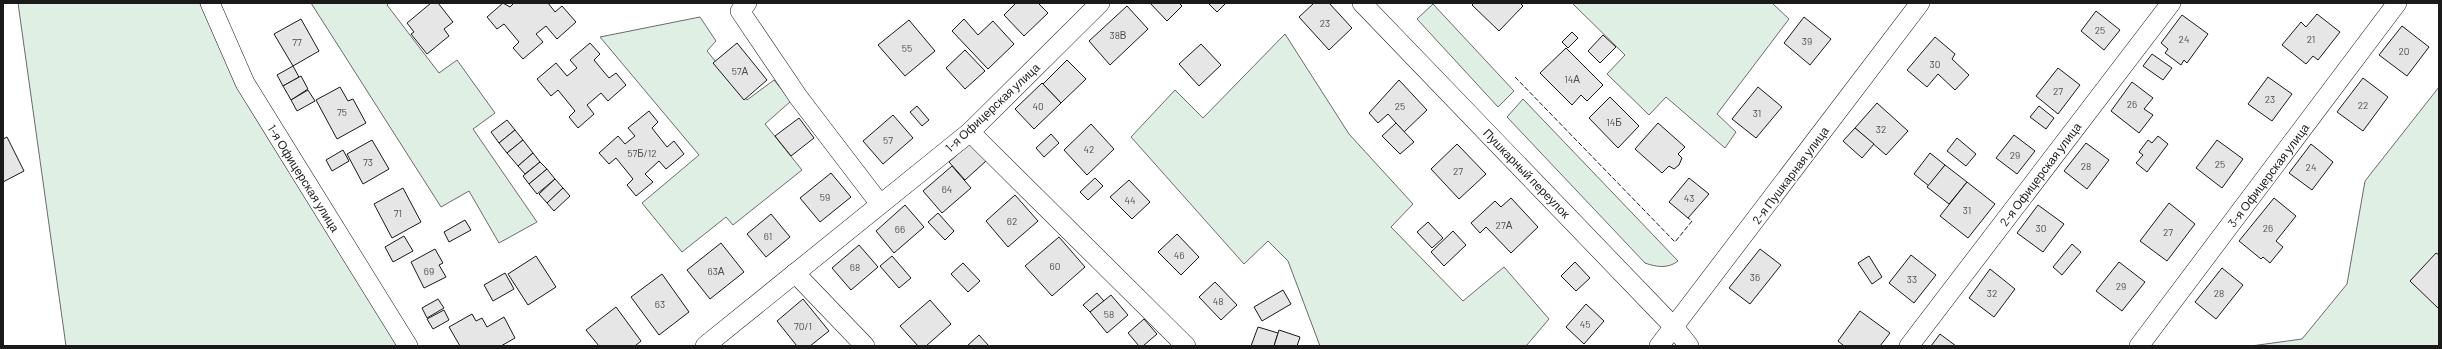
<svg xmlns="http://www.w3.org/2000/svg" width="2442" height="349" viewBox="0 0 2442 349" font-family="Barlow,sans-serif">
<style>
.green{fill:#e0efe3;stroke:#6a6a6a}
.building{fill:#e6e6e6;stroke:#1a1a1a}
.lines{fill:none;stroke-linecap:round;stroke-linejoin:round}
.street-casing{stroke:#1a1a1a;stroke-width:20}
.street{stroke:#fff;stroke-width:19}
.fence{stroke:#1a1a1a;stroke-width:1;stroke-dasharray:5 2;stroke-linecap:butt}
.labels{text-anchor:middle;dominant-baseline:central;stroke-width:3;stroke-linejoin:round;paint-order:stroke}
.number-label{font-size:10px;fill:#4d4d4d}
.street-label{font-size:12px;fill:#1a1a1a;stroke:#fff}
</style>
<rect width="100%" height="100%" fill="#fff"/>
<!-- green -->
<g class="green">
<path d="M 18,3 L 199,3 L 226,35 L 398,346 L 66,346 Z"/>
<path d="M 311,3 L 389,3 L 387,5 L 439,73 L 457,60 L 495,113 L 473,129 L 537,222 L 499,243 L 469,191 L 441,207 Z"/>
<path d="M 1572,3 L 1772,3 L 1789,19 L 1717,114 L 1736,132 L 1725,148 L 1666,97 L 1649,115 L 1607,74 L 1625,55 Z"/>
<path d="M 1433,4 L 1514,91 L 1498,107 L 1417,19 Z"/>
<path d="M 700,17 L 716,41 L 707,51 L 747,100 L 774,80 L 791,101 L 765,124 L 802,170 L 733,225 L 726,217 L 682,252 L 642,203 L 699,155 L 600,37 Z"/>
<path d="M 1285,34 L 1349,134 L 1413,204 L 1391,227 L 1463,301 L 1504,267 L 1549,319 L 1526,346 L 1320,346 L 1288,261 L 1268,241 L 1244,264 L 1131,137 L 1175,90 L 1203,118 Z"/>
<path d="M 2439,87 L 2439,346 L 2251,346 L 2302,339 L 2347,284 L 2365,181 Z"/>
<path d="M 1523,99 L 1678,261 C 1668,269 1656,267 1645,263 L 1507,117 Z"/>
</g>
<!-- building -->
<g class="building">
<path d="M 431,3 L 438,3 L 453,22 L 444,29 L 449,36 L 427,54 L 411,34 L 414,32 L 407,23 Z"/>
<path d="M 503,3 L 510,7 L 514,3 L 548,3 L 555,12 L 562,6 L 576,22 L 557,39 L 546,26 L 536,34 L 543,42 L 523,59 L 513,48 L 519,42 L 504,24 L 497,29 L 487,17 Z"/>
<path d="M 1016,3 L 1038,3 L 1048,13 L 1024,36 L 1004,15 Z"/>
<path d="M 1150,3 L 1179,3 L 1182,6 L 1167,21 Z"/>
<path d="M 1208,3 L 1226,3 L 1217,12 Z"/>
<path d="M 1314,3 L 1329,3 L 1352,28 L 1329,50 L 1299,17 Z"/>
<path d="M 1474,3 L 1520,3 L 1523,6 L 1499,31 L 1472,5 Z"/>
<path d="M 1127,6 L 1148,29 L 1110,65 L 1089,41 Z"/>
<path d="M 2096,11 L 2120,30 L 2104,50 L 2081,31 Z"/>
<path d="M 2317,14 L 2340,32 L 2318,60 L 2313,56 L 2306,64 L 2282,45 L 2301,22 L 2306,27 Z"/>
<path d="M 2182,15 L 2208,34 L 2187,63 L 2184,60 L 2181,65 L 2165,53 L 2168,49 L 2161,43 Z"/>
<path d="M 1804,17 L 1831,39 L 1810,65 L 1784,43 Z"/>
<path d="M 301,19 L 319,51 L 293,66 L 274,34 Z"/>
<path d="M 964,19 L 978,35 L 993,21 L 1014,44 L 988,69 L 952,31 Z"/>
<path d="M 909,20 L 935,51 L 905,76 L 878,45 Z"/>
<path d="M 2402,26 L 2429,47 L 2407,76 L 2379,55 Z"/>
<path d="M 1572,32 L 1578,38 L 1568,48 L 1562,42 Z"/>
<path d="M 1603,35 L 1616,47 L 1600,63 L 1588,51 Z"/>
<path d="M 1935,37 L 1955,54 L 1952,59 L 1969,75 L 1955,90 L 1938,74 L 1927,87 L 1907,70 Z"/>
<path d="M 590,43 L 600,54 L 594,60 L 609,78 L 616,73 L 626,85 L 608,101 L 601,93 L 587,105 L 594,114 L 578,128 L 569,117 L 575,111 L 558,90 L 551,96 L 537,79 L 556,63 L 567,76 L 577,68 L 570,60 Z"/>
<path d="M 737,43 L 767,80 L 744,100 L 713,63 Z"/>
<path d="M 1201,44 L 1221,65 L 1199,86 L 1179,64 Z"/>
<path d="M 1566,48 L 1603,85 L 1587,101 L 1581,95 L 1572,105 L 1540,73 Z"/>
<path d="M 965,50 L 985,71 L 965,89 L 946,68 Z"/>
<path d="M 2152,54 L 2172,68 L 2163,80 L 2143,66 Z"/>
<path d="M 1067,60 L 1086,79 L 1061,103 L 1043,84 Z"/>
<path d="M 293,66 L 299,77 L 283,86 L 277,75 Z"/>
<path d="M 2058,68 L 2080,85 L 2058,114 L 2036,96 Z"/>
<path d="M 301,76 L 308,89 L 291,100 L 283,86 Z"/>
<path d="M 2268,77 L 2292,94 L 2272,121 L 2248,104 Z"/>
<path d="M 2363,78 L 2388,97 L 2363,131 L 2337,112 Z"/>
<path d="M 1399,80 L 1427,110 L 1404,132 L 1388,114 L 1378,123 L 1369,113 Z"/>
<path d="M 2132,82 L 2153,98 L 2144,109 L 2153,115 L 2139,133 L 2111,111 Z"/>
<path d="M 1042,83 L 1061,103 L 1034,129 L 1015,109 Z"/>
<path d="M 340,87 L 348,101 L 353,99 L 366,123 L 337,139 L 316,100 Z"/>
<path d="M 1758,87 L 1782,107 L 1756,138 L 1732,119 Z"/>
<path d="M 308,90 L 315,101 L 297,111 L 291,100 Z"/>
<path d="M 1610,97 L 1639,126 L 1618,148 L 1589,118 Z"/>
<path d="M 1877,103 L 1908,131 L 1886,155 L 1855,128 Z"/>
<path d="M 917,106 L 929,120 L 922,126 L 910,112 Z"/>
<path d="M 2039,106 L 2054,118 L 2046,129 L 2030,117 Z"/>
<path d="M 649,111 L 658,122 L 652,128 L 667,147 L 674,141 L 684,154 L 666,169 L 659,161 L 645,174 L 653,182 L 636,196 L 627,185 L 633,179 L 616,158 L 609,164 L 599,153 L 618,136 L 625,144 L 635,136 L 628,128 Z"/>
<path d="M 893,115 L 913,138 L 883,164 L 863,141 Z"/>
<path d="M 799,118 L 814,138 L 791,156 L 775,136 Z"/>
<path d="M 507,120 L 515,130 L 499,143 L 491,132 Z"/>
<path d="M 1396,123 L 1414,142 L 1400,154 L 1382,136 Z"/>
<path d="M 1658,123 L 1685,147 L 1678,154 L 1682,158 L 1679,165 L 1674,169 L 1669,166 L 1662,173 L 1635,149 Z"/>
<path d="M 1091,124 L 1114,149 L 1087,175 L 1064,150 Z"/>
<path d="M 1855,128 L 1874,144 L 1862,158 L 1843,141 Z"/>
<path d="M 515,130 L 523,140 L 507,153 L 499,143 Z"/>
<path d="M 1051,134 L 1059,143 L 1044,157 L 1036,148 Z"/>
<path d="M 2014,135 L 2035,151 L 2017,174 L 1996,158 Z"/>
<path d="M 2158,136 L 2168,144 L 2147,172 L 2136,163 L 2143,155 L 2139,152 L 2148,140 L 2152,143 Z"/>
<path d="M 7,137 L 24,171 L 3,182 L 3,139 Z"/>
<path d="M 1957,138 L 1976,154 L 1966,166 L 1947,151 Z"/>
<path d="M 372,140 L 389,169 L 363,184 L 347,154 Z"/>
<path d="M 523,140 L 533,153 L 518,166 L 507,153 Z"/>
<path d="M 2217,140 L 2243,159 L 2222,188 L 2196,168 Z"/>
<path d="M 970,143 L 986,161 L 965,180 L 949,162 Z"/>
<path d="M 2086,143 L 2109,160 L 2087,189 L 2064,171 Z"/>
<path d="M 1457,144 L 1486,174 L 1459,199 L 1431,169 Z"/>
<path d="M 2311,144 L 2333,162 L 2312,190 L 2289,173 Z"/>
<path d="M 343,150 L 349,161 L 332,171 L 326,160 Z"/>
<path d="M 533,153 L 540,162 L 525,174 L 518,166 Z"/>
<path d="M 1930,153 L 1945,165 L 1929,186 L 1914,174 Z"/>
<path d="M 540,162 L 547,169 L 529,184 L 523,176 Z"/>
<path d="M 1945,165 L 1967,182 L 1949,204 L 1927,187 Z"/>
<path d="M 952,166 L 971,188 L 942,213 L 923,191 Z"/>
<path d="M 547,169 L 555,179 L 537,194 L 529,184 Z"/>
<path d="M 831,173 L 851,197 L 820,222 L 800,198 Z"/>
<path d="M 1095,178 L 1103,186 L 1088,200 L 1080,192 Z"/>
<path d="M 1689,178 L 1709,194 L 1688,218 L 1669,202 Z"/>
<path d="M 555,179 L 563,188 L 547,203 L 539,194 Z"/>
<path d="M 1129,180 L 1150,202 L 1132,219 L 1110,197 Z"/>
<path d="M 1967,182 L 1995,204 L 1968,238 L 1940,216 Z"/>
<path d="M 403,188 L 421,222 L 392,238 L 374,204 Z"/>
<path d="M 563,188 L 570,196 L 554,211 L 547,203 Z"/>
<path d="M 1015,195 L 1038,221 L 1008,247 L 986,221 Z"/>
<path d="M 1511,198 L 1538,227 L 1511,253 L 1486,227 L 1480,233 L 1471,223 L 1495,201 L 1501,207 Z"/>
<path d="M 2274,198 L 2296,216 L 2276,241 L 2283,247 L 2270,263 L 2263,257 L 2261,259 L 2239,241 Z"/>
<path d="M 2169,203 L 2195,224 L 2167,261 L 2140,241 Z"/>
<path d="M 905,205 L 924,227 L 894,253 L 876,231 Z"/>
<path d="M 2038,205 L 2064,224 L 2043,252 L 2017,233 Z"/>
<path d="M 938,213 L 954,231 L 945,240 L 928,222 Z"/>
<path d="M 771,214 L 790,237 L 766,257 L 747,234 Z"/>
<path d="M 465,220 L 471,230 L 449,242 L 444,232 Z"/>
<path d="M 1428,222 L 1443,238 L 1432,248 L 1417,232 Z"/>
<path d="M 1453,231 L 1466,245 L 1444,266 L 1431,252 Z"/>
<path d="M 1177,234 L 1199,257 L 1181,275 L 1158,252 Z"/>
<path d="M 404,236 L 413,251 L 393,262 L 385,247 Z"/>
<path d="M 1059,237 L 1085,267 L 1052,296 L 1025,266 Z"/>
<path d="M 721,243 L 744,272 L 710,299 L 687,270 Z"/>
<path d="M 2072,244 L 2081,252 L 2062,275 L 2053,267 Z"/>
<path d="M 859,245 L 878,267 L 851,290 L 832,268 Z"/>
<path d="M 435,249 L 443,263 L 439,265 L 446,277 L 424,288 L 411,262 Z"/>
<path d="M 1760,249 L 1781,265 L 1750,304 L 1729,288 Z"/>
<path d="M 2436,253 L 2439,255 L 2439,309 L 2410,281 Z"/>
<path d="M 1911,255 L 1936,275 L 1914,303 L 1889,283 Z"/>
<path d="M 536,256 L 556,287 L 528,305 L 508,274 Z"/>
<path d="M 892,256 L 911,278 L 899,288 L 880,266 Z"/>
<path d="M 1869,256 L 1882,277 L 1872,284 L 1858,263 Z"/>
<path d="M 1575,262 L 1590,278 L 1576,291 L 1561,276 Z"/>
<path d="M 2119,262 L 2145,282 L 2122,311 L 2096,291 Z"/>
<path d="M 963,263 L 980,281 L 968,292 L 951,274 Z"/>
<path d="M 2222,268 L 2243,285 L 2216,319 L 2195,302 Z"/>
<path d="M 1990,269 L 2015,289 L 1994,317 L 1969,298 Z"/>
<path d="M 505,273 L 514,289 L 493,301 L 484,285 Z"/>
<path d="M 662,274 L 689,312 L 659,335 L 631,297 Z"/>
<path d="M 1215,282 L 1237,305 L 1221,320 L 1199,297 Z"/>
<path d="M 1283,290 L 1291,304 L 1262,321 L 1254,307 Z"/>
<path d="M 1097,293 L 1104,301 L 1090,312 L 1083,305 Z"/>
<path d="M 1111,295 L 1128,315 L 1107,333 L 1090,312 Z"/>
<path d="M 438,299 L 444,308 L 427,318 L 422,308 Z"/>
<path d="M 803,299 L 829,331 L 810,346 L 797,346 L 777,321 Z"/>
<path d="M 930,300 L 951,324 L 926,346 L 918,346 L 900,326 Z"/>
<path d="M 1586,304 L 1604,321 L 1584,344 L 1566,327 Z"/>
<path d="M 616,307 L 641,341 L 635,346 L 599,346 L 586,330 Z"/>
<path d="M 444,310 L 449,320 L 433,329 L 427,319 Z"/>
<path d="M 1860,311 L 1890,333 L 1880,346 L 1844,346 L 1838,341 Z"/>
<path d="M 472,314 L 476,321 L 482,318 L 487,327 L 504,317 L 515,338 L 501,346 L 460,346 L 449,327 Z"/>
<path d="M 1144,319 L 1157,334 L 1143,346 L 1139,346 L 1128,333 Z"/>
<path d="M 1258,327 L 1278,333 L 1274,346 L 1251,346 Z"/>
<path d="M 1279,330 L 1300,337 L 1297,346 L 1274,346 Z"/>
<path d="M 1940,334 L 1956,346 L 1931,346 Z"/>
<path d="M 979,335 L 989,346 L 967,346 Z"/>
</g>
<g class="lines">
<!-- street casing -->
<g class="street-casing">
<g id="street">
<path d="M 210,3 L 245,83 L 408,346"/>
<path d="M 747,3 L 740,11 L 799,98 L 880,204"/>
<path d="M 1362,3 L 1674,327 L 1689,346"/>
<path d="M 970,132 L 1186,346"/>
<path d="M 795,273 L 865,346"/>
<path d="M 705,346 L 970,132 L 1100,3"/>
<path d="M 1659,346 L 1920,3"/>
<path d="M 1909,346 L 2171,3"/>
<path d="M 2139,346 L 2397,3"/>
</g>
</g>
<!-- street -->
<use href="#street" class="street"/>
<!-- fence -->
<path class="fence" d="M 1515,77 L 1675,242 L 1692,221 L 1688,218"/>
</g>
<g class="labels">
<!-- number labels -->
<g class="number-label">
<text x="1325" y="23">23</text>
<text x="2100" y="30">25</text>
<text x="1118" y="35">38В</text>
<text x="2184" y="39">24</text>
<text x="2311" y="39">21</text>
<text x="1807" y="41">39</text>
<text x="297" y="42">77</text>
<text x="907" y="48">55</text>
<text x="2404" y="51">20</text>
<text x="1935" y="64">30</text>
<text x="740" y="71">57А</text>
<text x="1572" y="79">14А</text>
<text x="2058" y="91">27</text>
<text x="2270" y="99">23</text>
<text x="2132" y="104">26</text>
<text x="2363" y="105">22</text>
<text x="1038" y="106">40</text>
<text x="1400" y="106">25</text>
<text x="342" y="112">75</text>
<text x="1757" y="113">31</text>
<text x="1614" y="122">14Б</text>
<text x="1881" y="129">32</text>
<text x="888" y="140">57</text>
<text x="1089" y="149">42</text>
<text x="642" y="153">57Б/12</text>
<text x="2015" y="155">29</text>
<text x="368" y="162">73</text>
<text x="2220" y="164">25</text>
<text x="2086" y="166">28</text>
<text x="2311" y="167">24</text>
<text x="1458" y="171">27</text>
<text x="947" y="189">64</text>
<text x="825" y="197">59</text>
<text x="1689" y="198">43</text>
<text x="1130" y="200">44</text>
<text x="1967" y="210">31</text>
<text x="398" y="213">71</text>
<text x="1012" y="221">62</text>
<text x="1504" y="225">27А</text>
<text x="2041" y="228">30</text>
<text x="2268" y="228">26</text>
<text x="900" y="229">66</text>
<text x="2168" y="232">27</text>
<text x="768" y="236">61</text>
<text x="1179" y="255">46</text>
<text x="1055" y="266">60</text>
<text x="855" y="267">68</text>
<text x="429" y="271">69</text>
<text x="716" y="271">63А</text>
<text x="1755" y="277">36</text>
<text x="1912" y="279">33</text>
<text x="2121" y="286">29</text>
<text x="1992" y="293">32</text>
<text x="2219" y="293">28</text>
<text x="1218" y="301">48</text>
<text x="660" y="304">63</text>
<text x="1109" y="314">58</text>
<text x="1585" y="324">45</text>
<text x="803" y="326">70/1</text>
</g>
<!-- street labels -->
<g class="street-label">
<text transform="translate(992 107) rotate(-43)">1-я Офицерская улица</text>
<text transform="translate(1527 173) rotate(46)">Пушкарный переулок</text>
<text transform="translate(2040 174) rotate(-53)">2-я Офицерская улица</text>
<text transform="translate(1790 175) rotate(-53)">2-я Пушкарная улица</text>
<text transform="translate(2268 175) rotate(-53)">3-я Офицерская улица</text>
<text transform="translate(304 178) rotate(58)">1-я Офицерская улица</text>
</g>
</g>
<!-- border -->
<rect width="2442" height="349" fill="none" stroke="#1a1a1a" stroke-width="8"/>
</svg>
